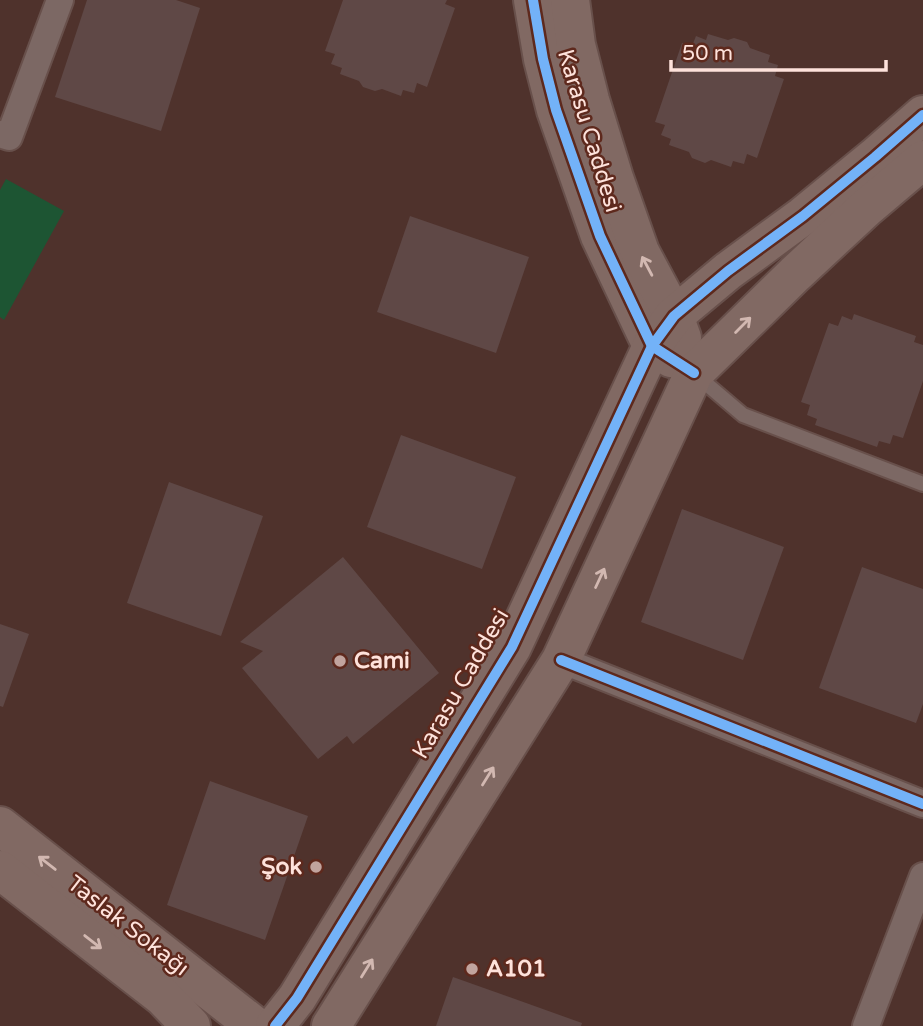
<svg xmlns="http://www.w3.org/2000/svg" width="923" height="1026" viewBox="0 0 923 1026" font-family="'Varela Round',sans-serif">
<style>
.green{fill:#1d5533}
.building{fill:#5f4846}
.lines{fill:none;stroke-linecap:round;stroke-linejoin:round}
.lane-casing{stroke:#68504b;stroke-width:18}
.street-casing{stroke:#68504b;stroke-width:30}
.secondary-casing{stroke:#68504b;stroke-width:42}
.lane{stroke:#7c6864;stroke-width:14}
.street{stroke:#7c6864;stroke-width:26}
.secondary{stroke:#816963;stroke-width:38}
.cycleway-casing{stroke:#5e291d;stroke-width:15}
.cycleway{stroke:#73b2f8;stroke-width:10}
.oneway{stroke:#d2b8b1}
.poi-dot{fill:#c1a49e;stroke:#5e291d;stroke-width:2.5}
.labels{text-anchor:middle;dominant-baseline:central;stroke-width:5;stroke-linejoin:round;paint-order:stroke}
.street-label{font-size:23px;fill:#fee2db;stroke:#5e291d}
.poi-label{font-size:23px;font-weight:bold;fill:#fee2db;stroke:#5e291d;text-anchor:start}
</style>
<rect width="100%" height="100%" fill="#4f322c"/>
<!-- green -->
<path class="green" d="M 6,179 L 64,211 L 4,320 L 0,317 L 0,190 Z"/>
<!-- building -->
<g class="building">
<path d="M 87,0 L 176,0 L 200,8 L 161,131 L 55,97 Z"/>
<path d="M 343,0 L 447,0 L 445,4 L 455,8 L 427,87 L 417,83 L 414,93 L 403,90 L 401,96 L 382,89 L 375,91 L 363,87 L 359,81 L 340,74 L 342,68 L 331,64 L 335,54 L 325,51 Z"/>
<path d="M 708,34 L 728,40 L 734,38 L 747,42 L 750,48 L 770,55 L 768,62 L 778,65 L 775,76 L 784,79 L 757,158 L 747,154 L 744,164 L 733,161 L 731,167 L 711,160 L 705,163 L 692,158 L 689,152 L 669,145 L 671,139 L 661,135 L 665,125 L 655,122 L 682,43 L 692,46 L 696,36 L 706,40 Z"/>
<path d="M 410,216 L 529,257 L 496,353 L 377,312 Z"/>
<path d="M 854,314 L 916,336 L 914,342 L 923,345 L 923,381 L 903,438 L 893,435 L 890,444 L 879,441 L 877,447 L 815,425 L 817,419 L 807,415 L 810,405 L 801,402 L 829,323 L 838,326 L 842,316 L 852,320 Z"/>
<path d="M 401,435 L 516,477 L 482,569 L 367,527 Z"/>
<path d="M 169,482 L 263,516 L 221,636 L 127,603 Z"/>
<path d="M 682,509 L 784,547 L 743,660 L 641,622 Z"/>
<path d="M 343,557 L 439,673 L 353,744 L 347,736 L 318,759 L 242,668 L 263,651 L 240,642 Z"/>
<path d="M 862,567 L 923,589 L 923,704 L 916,723 L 819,688 Z"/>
<path d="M 0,624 L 29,634 L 3,707 L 0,706 Z"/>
<path d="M 210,781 L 308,816 L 265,940 L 167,905 Z"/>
<path d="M 453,977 L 582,1023 L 581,1026 L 436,1026 Z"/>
</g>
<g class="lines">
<!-- lane casing -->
<g class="lane-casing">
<path id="lane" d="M 696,375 L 743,415 L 923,484"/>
</g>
<!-- street casing -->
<g class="street-casing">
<g id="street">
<path d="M 0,134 L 9,137 L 60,0"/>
<path d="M 561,660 L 923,804"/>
<path d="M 866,1026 L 923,876"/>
</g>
</g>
<!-- secondary casing -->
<g class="secondary-casing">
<g id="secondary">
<path d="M 533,0 L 543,59 L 556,110 L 600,236 L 652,346 L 671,358"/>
<path d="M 570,0 L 576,45 L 590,100 L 614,178 L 640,252 L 674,316 L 682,338"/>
<path d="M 0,826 L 255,1026"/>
<path d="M 0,870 L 163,997 L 191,1026"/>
<path d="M 275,1026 L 297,998 L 512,647 L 652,346 L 674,316 L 728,271 L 803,216 L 875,157 L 923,115"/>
<path d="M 331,1026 L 561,660 L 694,373 L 795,274 L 865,209 L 923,160"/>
</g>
</g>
<!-- lane -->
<use href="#lane" class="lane"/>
<!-- street -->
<use href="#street" class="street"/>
<!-- secondary -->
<use href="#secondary" class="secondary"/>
<!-- cycleway casing -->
<g class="cycleway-casing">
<g id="cycleway">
<path d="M 533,0 L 543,59 L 556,110 L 600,236 L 652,346 L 694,373"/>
<path d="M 561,660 L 923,804"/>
<path d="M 275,1026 L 297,998 L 512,647 L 652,346 L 674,316 L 728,271 L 803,216 L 875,157 L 923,115"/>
</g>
</g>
<!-- cycleway -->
<use href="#cycleway" class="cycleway"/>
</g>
<!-- one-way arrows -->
<defs><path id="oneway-shaft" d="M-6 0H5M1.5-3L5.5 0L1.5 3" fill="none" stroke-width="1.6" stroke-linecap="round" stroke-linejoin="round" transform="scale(1.75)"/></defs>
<g class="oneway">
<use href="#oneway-shaft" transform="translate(647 266) rotate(-118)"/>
<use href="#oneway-shaft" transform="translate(743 325) rotate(-45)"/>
<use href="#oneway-shaft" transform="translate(600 578) rotate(-65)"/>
<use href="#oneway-shaft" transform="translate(488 776) rotate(-58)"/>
<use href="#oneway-shaft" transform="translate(47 863) rotate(-142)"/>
<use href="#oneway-shaft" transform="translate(93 942) rotate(38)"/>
<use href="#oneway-shaft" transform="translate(367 968) rotate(-58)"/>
</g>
<!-- markers -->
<g class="poi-dot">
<circle cx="340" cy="661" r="7"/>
<circle cx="316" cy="867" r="7"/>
<circle cx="472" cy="969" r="7"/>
</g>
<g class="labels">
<!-- street labels -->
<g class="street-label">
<text transform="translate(589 131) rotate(73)">Karasu Caddesi</text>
<text transform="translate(461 684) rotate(-60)">Karasu Caddesi</text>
<text transform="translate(128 926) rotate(38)">Taslak Sokağı</text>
</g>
<!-- poi labels -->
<g class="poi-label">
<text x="354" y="661">Cami</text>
<text x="302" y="867" text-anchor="end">Şok</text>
<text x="486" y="969">A101</text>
</g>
</g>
<!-- scale -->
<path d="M671 60v10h215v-10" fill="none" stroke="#fee2db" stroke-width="3.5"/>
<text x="682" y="60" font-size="21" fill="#fee2db" stroke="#5e291d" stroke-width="5" paint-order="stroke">50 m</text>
</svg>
